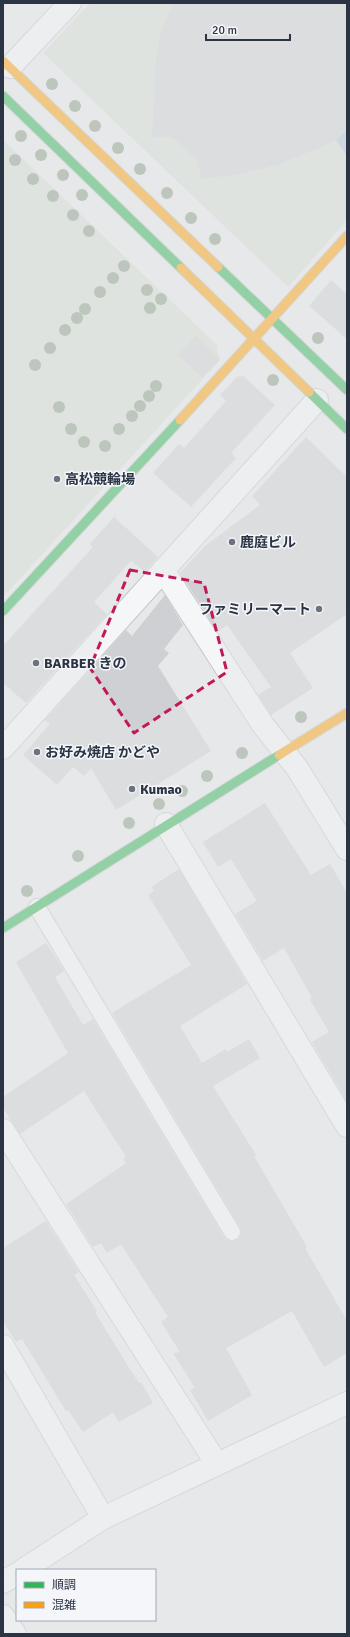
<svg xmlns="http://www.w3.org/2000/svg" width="350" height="1637" viewBox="0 0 350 1637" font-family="Signika,'Noto Sans JP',sans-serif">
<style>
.green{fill:#d6ded6}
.water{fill:#b4c4d5}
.building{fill:#ced0d3}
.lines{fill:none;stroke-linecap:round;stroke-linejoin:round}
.lane-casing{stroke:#c4c6c8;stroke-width:18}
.street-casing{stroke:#c4c6c8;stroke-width:24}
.fast-casing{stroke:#c4c6c8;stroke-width:11}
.slow-casing{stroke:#c4c6c8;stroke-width:11}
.lane{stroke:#f5f6f7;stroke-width:16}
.street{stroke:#f5f6f7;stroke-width:22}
.fast{stroke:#30b455;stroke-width:9}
.slow{stroke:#ff9f0a;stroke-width:9}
.tree{fill:#8a9e88}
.marked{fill:none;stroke:#c2185b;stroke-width:3;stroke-dasharray:8 5;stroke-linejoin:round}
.poi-dot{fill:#6c737f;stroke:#f4f6f9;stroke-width:1.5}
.labels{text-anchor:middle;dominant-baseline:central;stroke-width:3;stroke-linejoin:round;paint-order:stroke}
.poi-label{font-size:14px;font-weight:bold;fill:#2b3445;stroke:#f4f6f9;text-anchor:start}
</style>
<rect width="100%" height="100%" fill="#e6e8ea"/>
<!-- green -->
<g class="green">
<path d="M 90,3 L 347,3 L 347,220 L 288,287 L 43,53 Z"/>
<path d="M 3,140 L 217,345 L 219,361 L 3,597 Z"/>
</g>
<!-- water -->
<path class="water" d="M 347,130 L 347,156 L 336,140 Z"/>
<!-- building -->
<g class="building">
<path d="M 173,3 L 347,3 L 347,130 L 336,140 L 319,148 L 277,165 L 240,174 L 201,179 L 198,162 L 179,143 L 171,137 L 152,137 L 156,58 L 161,33 Z"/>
<path d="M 331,280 L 347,294 L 347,339 L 309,306 Z"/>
<path d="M 196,336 L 220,359 L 202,378 L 178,355 Z"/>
<path d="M 242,375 L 275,405 L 231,453 L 236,458 L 191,507 L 153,473 L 179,444 L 184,448 L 226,401 L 220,395 L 238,376 L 240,377 Z"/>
<path d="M 306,437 L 347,477 L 347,614 L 290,653 L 313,688 L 271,715 L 258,695 L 271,687 L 227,625 L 218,632 L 180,573 L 205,546 L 260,505 L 252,496 Z"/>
<path d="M 114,517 L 158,557 L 145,572 L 131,561 L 94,602 L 107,614 L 26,703 L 3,683 L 3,646 L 93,547 L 90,544 Z"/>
<path d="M 165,595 L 183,625 L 164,649 L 169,653 L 158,666 L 211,751 L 116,810 L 91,768 L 84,776 L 73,767 L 57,785 L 23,755 L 50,724 L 45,720 L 126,630 L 132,636 Z"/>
<path d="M 265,803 L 311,875 L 330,864 L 347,893 L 347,1102 L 312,1042 L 329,1032 L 310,1000 L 312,998 L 284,948 L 263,961 L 235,914 L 257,901 L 231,859 L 218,867 L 203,842 Z"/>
<path d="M 179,869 L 247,984 L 180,1026 L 202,1063 L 226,1049 L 227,1052 L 249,1039 L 260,1058 L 213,1086 L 256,1155 L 254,1156 L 307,1247 L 305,1248 L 347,1321 L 347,1353 L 324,1367 L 292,1311 L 226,1348 L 252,1395 L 208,1421 L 190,1390 L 195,1388 L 173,1353 L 180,1352 L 161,1322 L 168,1317 L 135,1266 L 121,1244 L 107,1253 L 101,1243 L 93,1247 L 66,1204 L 126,1163 L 123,1159 L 126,1157 L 84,1091 L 20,1134 L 3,1108 L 3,1097 L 68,1053 L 16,962 L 46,943 L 64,971 L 55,977 L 83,1025 L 93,1019 L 224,1237 L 227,1240 L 232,1241 L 237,1240 L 240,1237 L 241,1232 L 240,1227 L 112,1013 L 191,965 L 148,895 L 154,891 L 151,887 Z"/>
<path d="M 46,1221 L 79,1272 L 74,1275 L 97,1311 L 95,1312 L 126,1363 L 139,1383 L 141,1382 L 153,1403 L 119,1422 L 113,1412 L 83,1432 L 68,1410 L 66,1411 L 22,1339 L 16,1342 L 3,1321 L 3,1248 Z"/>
</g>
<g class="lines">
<!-- lane casing -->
<g class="lane-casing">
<path id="lane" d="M 37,907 L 232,1232"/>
</g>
<!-- street casing -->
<g class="street-casing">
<g id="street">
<path d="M 10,67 L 70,3"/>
<path d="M 163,570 L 263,725 L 297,768 L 347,849"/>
<path d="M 3,748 L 317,400"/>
<path d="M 166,824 L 347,1126"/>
<path d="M 3,1130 L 217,1464"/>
<path d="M 3,1346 L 103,1518"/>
<path d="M 23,1570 L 103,1518 L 347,1403"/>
<path d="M 3,1582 L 17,1574"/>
<path d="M 3,1616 L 15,1634"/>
</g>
</g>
<!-- fast casing -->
<g class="fast-casing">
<g id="fast">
<path d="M 3,96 L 181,268"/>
<path d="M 218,267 L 347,390"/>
<path d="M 309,392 L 347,429"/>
<path d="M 3,611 L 180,420"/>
<path d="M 3,928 L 279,755"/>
</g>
</g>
<!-- slow casing -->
<g class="slow-casing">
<g id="slow">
<path d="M 3,61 L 218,267"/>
<path d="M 181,268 L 309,392"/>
<path d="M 180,420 L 347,236"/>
<path d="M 279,755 L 347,713"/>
</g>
</g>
<!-- lane -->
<use href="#lane" class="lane"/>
<!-- street -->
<use href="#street" class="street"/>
<!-- fast -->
<use href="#fast" class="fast"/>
<!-- slow -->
<use href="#slow" class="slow"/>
</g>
<!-- trees -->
<g class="tree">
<circle cx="52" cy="84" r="6"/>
<circle cx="75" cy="106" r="6"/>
<circle cx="95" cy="126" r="6"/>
<circle cx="21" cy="136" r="6"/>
<circle cx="118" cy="148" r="6"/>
<circle cx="41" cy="155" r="6"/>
<circle cx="15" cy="160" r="6"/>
<circle cx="140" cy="169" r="6"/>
<circle cx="63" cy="175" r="6"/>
<circle cx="33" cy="179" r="6"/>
<circle cx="167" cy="193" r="6"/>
<circle cx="82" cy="195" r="6"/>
<circle cx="53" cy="196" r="6"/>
<circle cx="73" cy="215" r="6"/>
<circle cx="191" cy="218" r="6"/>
<circle cx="89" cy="231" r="6"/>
<circle cx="215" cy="239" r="6"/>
<circle cx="124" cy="266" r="6"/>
<circle cx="113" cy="278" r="6"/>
<circle cx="147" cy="290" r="6"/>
<circle cx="100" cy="292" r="6"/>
<circle cx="161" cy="299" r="6"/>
<circle cx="150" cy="308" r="6"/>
<circle cx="85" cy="309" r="6"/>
<circle cx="77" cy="318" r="6"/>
<circle cx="65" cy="330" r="6"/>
<circle cx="318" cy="338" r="6"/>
<circle cx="50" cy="348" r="6"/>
<circle cx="35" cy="365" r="6"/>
<circle cx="273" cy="380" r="6"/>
<circle cx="156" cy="386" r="6"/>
<circle cx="149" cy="396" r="6"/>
<circle cx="140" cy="406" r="6"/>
<circle cx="59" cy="407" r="6"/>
<circle cx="132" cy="416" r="6"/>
<circle cx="71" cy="429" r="6"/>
<circle cx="119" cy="429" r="6"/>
<circle cx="84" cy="442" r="6"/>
<circle cx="105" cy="446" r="6"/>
<circle cx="301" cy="717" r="6"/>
<circle cx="242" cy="753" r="6"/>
<circle cx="207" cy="776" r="6"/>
<circle cx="182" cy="791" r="6"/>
<circle cx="159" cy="804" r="6"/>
<circle cx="129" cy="823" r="6"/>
<circle cx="78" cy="856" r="6"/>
<circle cx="27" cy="891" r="6"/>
</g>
<!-- marked area -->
<path d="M0 0H350V1637H0ZM 130,570 L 204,583 L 227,672 L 134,733 L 90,668 Z" fill="#e6e8ea" fill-opacity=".55" fill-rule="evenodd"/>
<path class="marked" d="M 130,570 L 204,583 L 227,672 L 134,733 L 90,668 Z"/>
<!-- markers -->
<g class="poi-dot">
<circle cx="57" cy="479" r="4"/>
<circle cx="232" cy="542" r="4"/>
<circle cx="319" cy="609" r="4"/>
<circle cx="36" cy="663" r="4"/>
<circle cx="37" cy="752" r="4"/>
<circle cx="132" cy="789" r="4"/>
</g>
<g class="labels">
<!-- poi labels -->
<g class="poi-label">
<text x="65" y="479">高松競輪場</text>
<text x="240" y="542">鹿庭ビル</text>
<text x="311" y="609" text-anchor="end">ファミリーマート</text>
<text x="44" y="663">BARBER きの</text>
<text x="45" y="752">お好み焼店 かどや</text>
<text x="140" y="789">Kumao</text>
</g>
</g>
<!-- border -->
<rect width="350" height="1637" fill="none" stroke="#2b3445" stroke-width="8"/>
<!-- legend -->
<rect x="16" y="1569" width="140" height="52" fill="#f4f6f9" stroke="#a4a8b1"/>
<rect x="24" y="1582" width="20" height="6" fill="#30b455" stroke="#a4a8b1"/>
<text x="52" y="1589" font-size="12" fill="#2b3445">順調</text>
<rect x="24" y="1602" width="20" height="6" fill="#ff9f0a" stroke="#a4a8b1"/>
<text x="52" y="1609" font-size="12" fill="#2b3445">混雑</text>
<!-- scale -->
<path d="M206 34v6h84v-6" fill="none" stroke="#2b3445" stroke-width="2"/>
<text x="212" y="34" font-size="12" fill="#2b3445" stroke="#f4f6f9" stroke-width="3" paint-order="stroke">20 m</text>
</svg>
